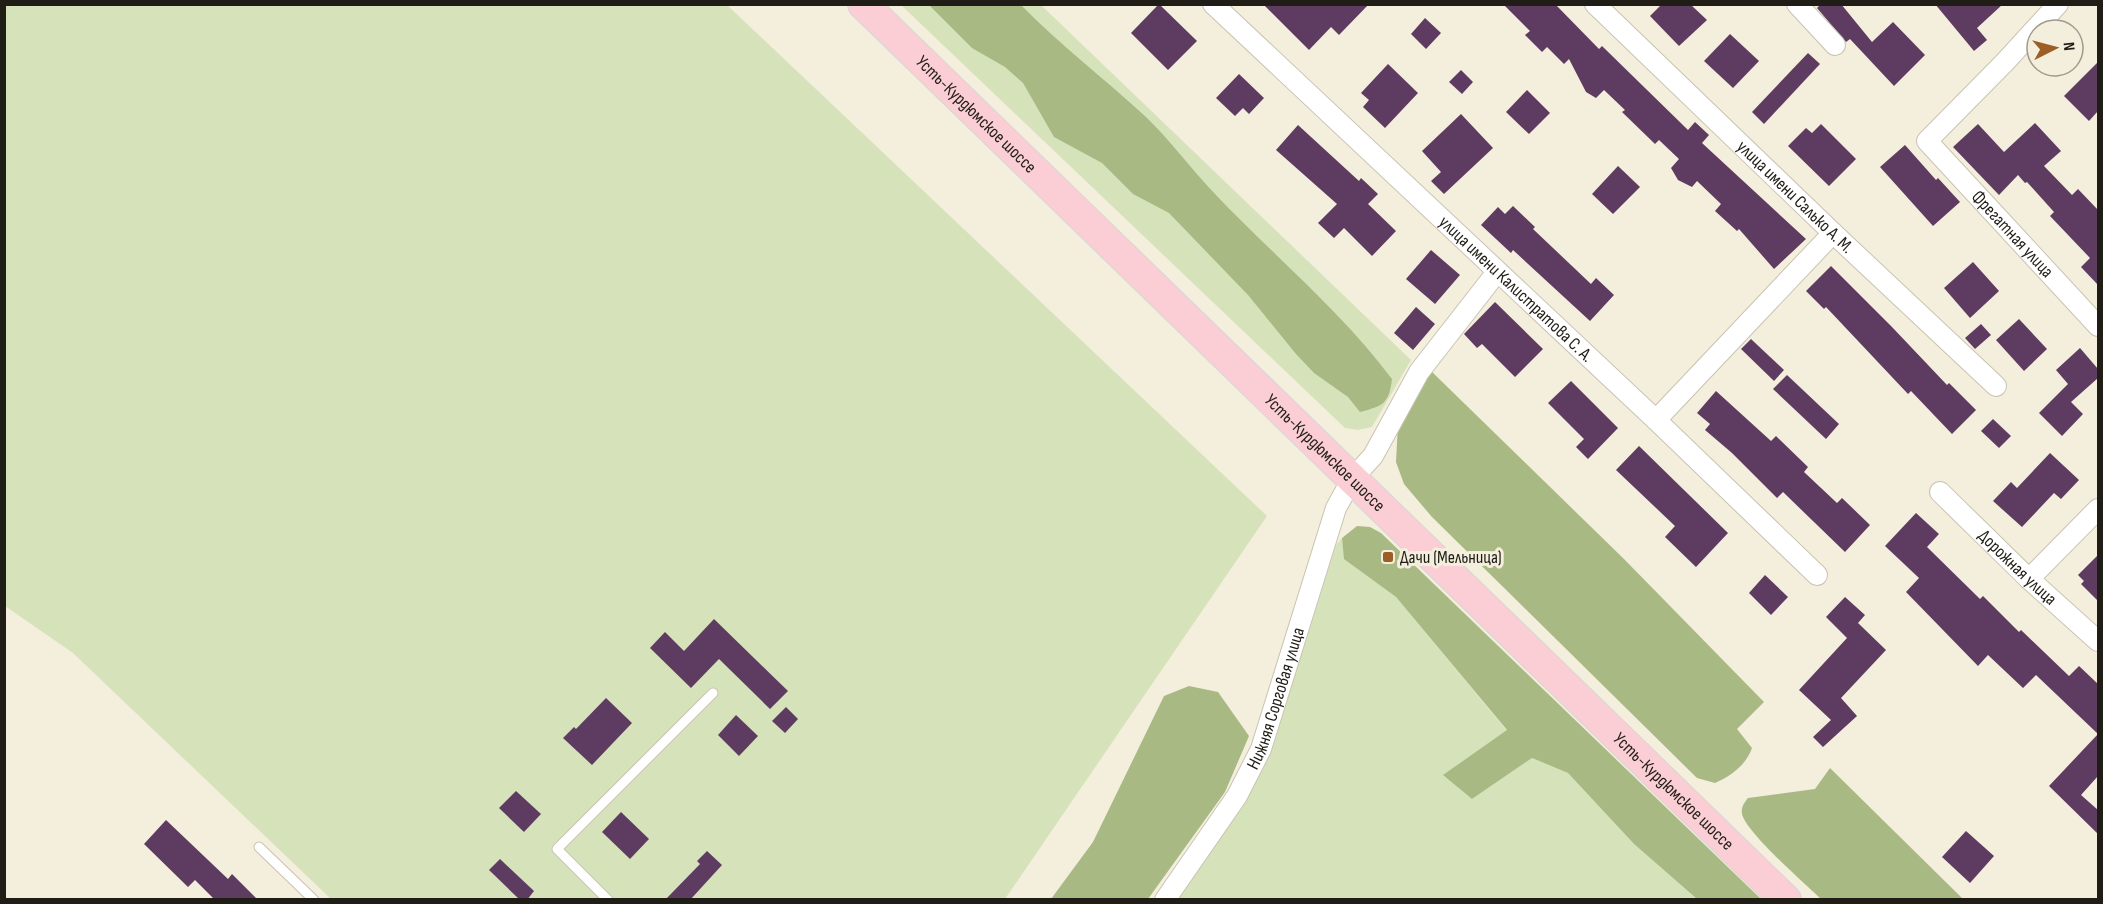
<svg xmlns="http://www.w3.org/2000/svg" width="2103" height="904" viewBox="0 0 2103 904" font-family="'Sofia Sans Condensed',sans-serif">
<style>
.green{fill:#d6e3ba}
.forest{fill:#a9b984}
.building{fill:#5e3c62}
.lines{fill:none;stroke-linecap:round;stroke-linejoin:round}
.lane-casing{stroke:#c9c3b2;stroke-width:11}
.street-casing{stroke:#c9c3b2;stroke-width:22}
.primary-casing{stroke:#d7d6d5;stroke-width:32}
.path{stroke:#989386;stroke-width:3;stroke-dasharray:1.5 4.5;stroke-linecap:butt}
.lane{stroke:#fff;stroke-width:9}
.street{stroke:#fff;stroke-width:20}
.primary{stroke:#faced4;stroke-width:30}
.poi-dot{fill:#9d5e26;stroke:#f4eedc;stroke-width:2}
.labels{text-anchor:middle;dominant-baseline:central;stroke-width:6;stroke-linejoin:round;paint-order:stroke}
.street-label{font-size:18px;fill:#201d17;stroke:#f4eedc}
.poi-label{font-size:18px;fill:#201d17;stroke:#f4eedc;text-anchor:start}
</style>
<rect width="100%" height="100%" fill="#f4eedc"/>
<!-- green -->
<g class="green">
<path d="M 4,5 L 727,5 L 1267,516 L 1005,899 L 331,899 L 73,653 L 5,606 Z"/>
<path d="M 901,5 L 1041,5 L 1411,360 L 1372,427 L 1358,430 L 1345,428 Z"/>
<path d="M 1342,538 L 1345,559 L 1396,597 L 1507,731 L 1444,775 L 1472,799 L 1532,758 L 1568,773 L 1634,844 L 1697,899 L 1177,900 L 1244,804 L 1270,754 L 1336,545 Z"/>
</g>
<!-- forest -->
<g class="forest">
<path d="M 929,5 L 1021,5 C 1060,45 1105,79 1146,117 C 1171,141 1192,170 1216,195 C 1274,256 1341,311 1392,379 C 1389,404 1383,406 1360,412 L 1348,397 L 1314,373 L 1296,354 L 1248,295 L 1169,213 L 1133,194 L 1102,163 L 1054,137 L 1023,83 L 1005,67 L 972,48 Z"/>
<path d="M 1430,370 L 1624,559 L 1764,702 L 1737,729 L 1752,748 C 1746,765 1731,776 1715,783 L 1697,778 L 1432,517 L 1404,484 L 1396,462 L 1398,424 Z"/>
<path d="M 1357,526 L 1370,527 L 1381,533 L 1761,899 L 1697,899 L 1634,844 L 1568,773 L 1532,758 L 1472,799 L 1443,775 L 1507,730 L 1396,597 L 1344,559 L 1342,538 Z"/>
<path d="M 1189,686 L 1218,692 L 1249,736 L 1225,792 L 1148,899 L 1051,899 L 1093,842 L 1164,696 Z"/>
<path d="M 1830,768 L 1963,899 L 1821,899 C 1805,884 1746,832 1742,814 C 1741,807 1744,803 1748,798 L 1815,789 Z"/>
</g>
<!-- building -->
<g class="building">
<path d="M 1159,4 L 1197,41 L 1168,70 L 1131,33 Z"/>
<path d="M 1263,4 L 1369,4 L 1339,35 L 1331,27 L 1309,50 Z"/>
<path d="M 1503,4 L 1555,4 L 1599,49 L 1602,46 L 1688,130 L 1695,122 L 1709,135 L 1702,143 L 1806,239 L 1774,269 L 1739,229 L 1737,231 L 1715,211 L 1721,204 L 1697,181 L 1692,187 L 1678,180 L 1671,168 L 1679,159 L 1659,140 L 1655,144 L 1622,112 L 1625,110 L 1604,90 L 1596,98 L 1586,92 L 1569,59 L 1564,64 L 1547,47 L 1542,52 L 1525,35 L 1530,31 Z"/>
<path d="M 1662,4 L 1690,4 L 1707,20 L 1679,46 L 1650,16 Z"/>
<path d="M 1821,4 L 1841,4 L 1872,42 L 1893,22 L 1925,55 L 1894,86 L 1850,39 L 1846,42 L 1817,8 Z"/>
<path d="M 1935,4 L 2003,4 L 1977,28 L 1987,40 L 1974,51 Z"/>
<path d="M 1425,18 L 1441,33 L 1426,49 L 1411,34 Z"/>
<path d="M 1730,34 L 1759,61 L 1733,88 L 1704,61 Z"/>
<path d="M 1808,53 L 1820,64 L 1764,124 L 1752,112 Z"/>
<path d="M 2098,62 L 2098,111 L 2089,121 L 2064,96 Z"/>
<path d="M 1388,64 L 1418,93 L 1385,128 L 1363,107 L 1369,100 L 1361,93 Z"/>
<path d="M 1461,70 L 1473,82 L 1462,94 L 1449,82 Z"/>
<path d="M 1239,74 L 1264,98 L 1249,114 L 1243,108 L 1235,116 L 1216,98 Z"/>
<path d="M 1527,90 L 1550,113 L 1529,134 L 1506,112 Z"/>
<path d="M 1461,114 L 1493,148 L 1444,194 L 1431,181 L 1441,172 L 1422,151 Z"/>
<path d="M 2035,123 L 2061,151 L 2044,166 L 2072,195 L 2078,189 L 2098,210 L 2098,285 L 2081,267 L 2090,258 L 2050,216 L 2054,212 L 2027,182 L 2025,183 L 2018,175 L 1999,195 L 1953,147 L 1978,124 L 2004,152 Z"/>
<path d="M 1821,124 L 1856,159 L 1829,186 L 1788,146 L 1806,128 L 1812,133 Z"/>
<path d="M 1298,125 L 1359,181 L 1361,178 L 1378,194 L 1368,204 L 1396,231 L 1372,256 L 1344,228 L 1334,238 L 1318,223 L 1337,204 L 1276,150 Z"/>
<path d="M 1905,145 L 1936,180 L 1938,178 L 1960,202 L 1933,226 L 1880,167 Z"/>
<path d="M 1618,166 L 1640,187 L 1613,214 L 1592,194 Z"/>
<path d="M 1513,206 L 1535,227 L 1533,229 L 1591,284 L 1596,278 L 1614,295 L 1590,321 L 1513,250 L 1511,253 L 1481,225 L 1498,207 L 1505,214 Z"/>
<path d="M 1431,250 L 1460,275 L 1435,304 L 1406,279 Z"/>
<path d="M 1973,262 L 1999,291 L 1970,318 L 1944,288 Z"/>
<path d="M 1831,266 L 1892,327 L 1947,385 L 1949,383 L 1976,410 L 1952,434 L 1911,391 L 1908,394 L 1826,307 L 1824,309 L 1806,291 Z"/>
<path d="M 1495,302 L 1543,349 L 1515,377 L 1482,344 L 1477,348 L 1464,334 Z"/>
<path d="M 1416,307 L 1435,324 L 1413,350 L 1394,333 Z"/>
<path d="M 2019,319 L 2047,349 L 2024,371 L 1996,340 Z"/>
<path d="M 1981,324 L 1991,335 L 1975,349 L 1965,338 Z"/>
<path d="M 1751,339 L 1784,370 L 1774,381 L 1741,349 Z"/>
<path d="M 2080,348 L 2098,369 L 2098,378 L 2071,402 L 2083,414 L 2062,436 L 2039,413 L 2068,384 L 2056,370 Z"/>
<path d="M 1787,375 L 1839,424 L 1826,439 L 1773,389 Z"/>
<path d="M 1571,381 L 1618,428 L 1588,459 L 1576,447 L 1584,439 L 1548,403 Z"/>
<path d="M 1716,391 L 1771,441 L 1776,436 L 1808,467 L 1804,472 L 1837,503 L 1842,498 L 1870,525 L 1845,552 L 1783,492 L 1777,498 L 1732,453 L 1705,430 L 1710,424 L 1697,413 Z"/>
<path d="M 1993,419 L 2011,436 L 1999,448 L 1981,431 Z"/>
<path d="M 1639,446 L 1728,533 L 1696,567 L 1665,537 L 1675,526 L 1616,470 Z"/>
<path d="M 2050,453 L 2079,480 L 2061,499 L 2054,493 L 2022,527 L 1993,501 L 2011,482 L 2017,488 Z"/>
<path d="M 1916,513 L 1939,534 L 1927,547 L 1980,599 L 1983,596 L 2019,632 L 2021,630 L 2069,676 L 2079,666 L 2098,684 L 2098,776 L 2081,795 L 2098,810 L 2098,834 L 2049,786 L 2098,734 L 2036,675 L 2023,688 L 1988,655 L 1978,666 L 1906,592 L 1919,578 L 1885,546 Z"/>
<path d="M 2098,555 L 2098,601 L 2081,584 L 2084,581 L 2078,575 Z"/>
<path d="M 1765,575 L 1788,597 L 1771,615 L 1749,593 Z"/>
<path d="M 1845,597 L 1865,615 L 1858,623 L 1886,650 L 1841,698 L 1857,716 L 1823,747 L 1813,737 L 1831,720 L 1799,690 L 1847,638 L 1826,617 Z"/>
<path d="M 714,619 L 788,691 L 770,709 L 719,659 L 691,688 L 650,648 L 665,632 L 684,651 Z"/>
<path d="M 606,698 L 632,723 L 592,765 L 563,738 L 574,727 L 576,729 Z"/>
<path d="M 786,707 L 798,719 L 785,733 L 772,721 Z"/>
<path d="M 736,715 L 758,736 L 739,756 L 718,735 Z"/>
<path d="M 516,791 L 541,814 L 524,832 L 499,808 Z"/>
<path d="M 621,812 L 649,839 L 630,859 L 602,832 Z"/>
<path d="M 166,820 L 228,879 L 232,874 L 258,900 L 215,900 L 195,880 L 188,887 L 144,844 Z"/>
<path d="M 1966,831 L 1994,856 L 1970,883 L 1942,857 Z"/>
<path d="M 707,851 L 722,865 L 690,900 L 665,900 L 700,864 L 697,861 Z"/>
<path d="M 500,859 L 534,891 L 527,900 L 520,900 L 489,870 Z"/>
</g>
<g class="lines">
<!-- lane casing -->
<g class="lane-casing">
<g id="lane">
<path d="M 259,847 L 314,900"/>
<path d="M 608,900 L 557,849 L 713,693"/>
</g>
</g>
<!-- street casing -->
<g class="street-casing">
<g id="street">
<path id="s1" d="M 1213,4 L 1656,420 L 1817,575"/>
<path id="s2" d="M 1595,4 L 1833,233 L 1996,386"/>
<path d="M 1797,4 L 1835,45"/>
<path id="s3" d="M 2058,4 L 2005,62 L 1927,141 L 2098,326"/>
<path d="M 1656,420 L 1833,233"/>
<path id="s4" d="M 1940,492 L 2029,579 L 2098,641"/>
<path d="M 2029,579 L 2098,509"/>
<path id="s5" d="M 1165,900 L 1237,796 L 1261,749 L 1336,508 L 1352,479 L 1373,456 L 1419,372 L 1497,272"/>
</g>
</g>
<!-- primary casing -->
<g class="primary-casing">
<g id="primary">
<path id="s6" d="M 863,4 L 1786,900"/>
</g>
</g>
<!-- path -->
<path class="path" d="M 2096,900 L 2098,897"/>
<!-- lane -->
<use href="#lane" class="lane"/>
<!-- street -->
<use href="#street" class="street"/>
<!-- primary -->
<use href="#primary" class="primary"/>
</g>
<!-- markers -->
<rect class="poi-dot" x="1382" y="551" width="12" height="12" rx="3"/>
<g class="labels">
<!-- street labels -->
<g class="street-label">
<text stroke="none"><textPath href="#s6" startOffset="158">Усть-Курдюмское шоссе</textPath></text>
<text stroke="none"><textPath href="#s2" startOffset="278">улица имени Салько А. М.</textPath></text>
<text stroke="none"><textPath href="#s3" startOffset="316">Фрегатная улица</textPath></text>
<text stroke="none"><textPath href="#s1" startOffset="416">улица имени Калистратова С. А.</textPath></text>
<text stroke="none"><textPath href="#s6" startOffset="644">Усть-Курдюмское шоссе</textPath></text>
<text stroke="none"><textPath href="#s4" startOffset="108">Дорожная улица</textPath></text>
<text stroke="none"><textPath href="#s5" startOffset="232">Нижняя Сорговая улица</textPath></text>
<text stroke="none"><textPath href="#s6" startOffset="1130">Усть-Курдюмское шоссе</textPath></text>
</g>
<!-- poi labels -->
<g class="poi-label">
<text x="1400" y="557">Дачи (Мельница)</text>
</g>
</g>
<!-- border -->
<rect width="2103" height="904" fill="none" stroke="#201d17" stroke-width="12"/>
<!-- north arrow -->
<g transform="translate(2055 48) rotate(84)"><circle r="28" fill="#f4eedc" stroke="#9f9a8d" stroke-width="1.5"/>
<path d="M0-4.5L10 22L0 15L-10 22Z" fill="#9d5e26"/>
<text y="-9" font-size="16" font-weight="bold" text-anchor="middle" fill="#201d17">N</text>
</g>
</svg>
